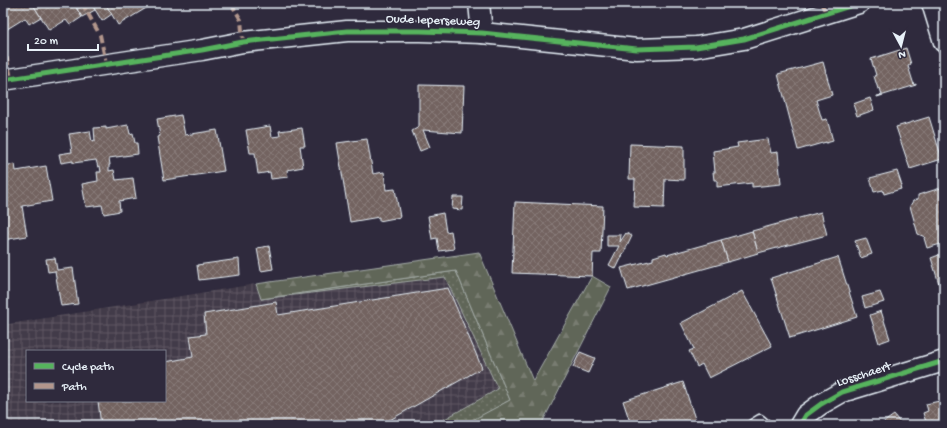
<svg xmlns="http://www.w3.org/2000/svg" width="947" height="428" viewBox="0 0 947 428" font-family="'Gochi Hand',sans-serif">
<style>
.industrial{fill:url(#industrial-grid);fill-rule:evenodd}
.grass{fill:url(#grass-dots);stroke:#a4aca8}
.forest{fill:url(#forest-firs);stroke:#a4aca8}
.building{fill:url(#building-cross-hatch);stroke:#e8f1f8}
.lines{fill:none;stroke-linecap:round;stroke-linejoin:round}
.service-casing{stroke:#e8f1f8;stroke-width:13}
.minor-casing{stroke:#e8f1f8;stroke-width:23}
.service{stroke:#2f2a3d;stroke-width:10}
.minor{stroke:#2f2a3d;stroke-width:20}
.quiet{stroke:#b2968c;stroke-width:4;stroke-dasharray:8 4;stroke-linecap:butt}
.cycleway-casing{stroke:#2f2a3d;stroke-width:8}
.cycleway{stroke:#56b35d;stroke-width:5}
.labels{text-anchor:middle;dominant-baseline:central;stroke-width:3;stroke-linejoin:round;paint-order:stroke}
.street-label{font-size:13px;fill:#e8f1f8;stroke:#2f2a3d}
</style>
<defs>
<pattern id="industrial-grid" width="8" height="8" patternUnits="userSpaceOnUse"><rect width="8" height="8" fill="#433b48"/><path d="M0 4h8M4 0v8" fill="none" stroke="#5e5863"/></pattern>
<pattern id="grass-dots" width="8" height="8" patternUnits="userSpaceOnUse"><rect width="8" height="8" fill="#616658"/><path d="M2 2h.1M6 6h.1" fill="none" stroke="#787c71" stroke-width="1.8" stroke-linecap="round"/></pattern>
<pattern id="forest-firs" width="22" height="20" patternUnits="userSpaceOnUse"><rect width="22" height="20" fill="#616658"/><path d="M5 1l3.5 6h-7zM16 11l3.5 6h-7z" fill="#787c71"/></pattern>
<pattern id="building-cross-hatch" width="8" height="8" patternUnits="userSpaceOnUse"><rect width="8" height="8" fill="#736360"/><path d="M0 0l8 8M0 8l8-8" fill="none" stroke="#877a78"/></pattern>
</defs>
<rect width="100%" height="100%" fill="#2f2a3d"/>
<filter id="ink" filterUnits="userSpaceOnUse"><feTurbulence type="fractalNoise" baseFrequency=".025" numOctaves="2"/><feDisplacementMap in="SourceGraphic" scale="8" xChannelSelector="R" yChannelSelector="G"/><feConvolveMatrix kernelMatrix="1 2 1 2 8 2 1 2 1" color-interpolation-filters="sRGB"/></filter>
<g filter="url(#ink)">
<!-- industrial -->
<path class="industrial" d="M 445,277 L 498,389 L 434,425 L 3,425 L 3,325 L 256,284 L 261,299 ZM 27,351 L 165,351 L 165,401 L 27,401 Z"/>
<!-- grass -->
<path class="grass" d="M 456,271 L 510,400 L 465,425 L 434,425 L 498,389 L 445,277 L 261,299 Z"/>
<!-- forest -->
<path class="forest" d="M 479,252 L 533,381 L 592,276 L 611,287 L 541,425 L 465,424 L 510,400 L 456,271 L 261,299 L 256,284 Z"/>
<!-- building -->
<g class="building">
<path d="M 3,3 L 32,3 L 41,17 L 29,24 L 25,18 L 4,31 L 3,29 Z"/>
<path d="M 32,3 L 73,3 L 82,17 L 70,25 L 66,20 L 49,30 Z"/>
<path d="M 86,3 L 91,3 L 95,10 L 82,17 L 77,9 Z"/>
<path d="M 91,3 L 105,3 L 112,14 L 102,21 Z"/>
<path d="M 105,3 L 152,3 L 153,4 L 118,25 Z"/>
<path d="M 906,48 L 911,64 L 908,66 L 914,85 L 916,84 L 916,85 L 877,97 L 877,96 L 882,95 L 880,88 L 878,89 L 874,76 L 876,75 L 871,59 Z"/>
<path d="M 823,62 L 832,95 L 816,100 L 822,120 L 827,119 L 833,141 L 826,143 L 826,142 L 798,150 L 778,74 Z"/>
<path d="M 419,85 L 464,86 L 462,133 L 423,130 L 430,147 L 420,151 L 412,131 L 419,127 Z"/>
<path d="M 870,98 L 874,110 L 857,116 L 853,104 Z"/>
<path d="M 181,115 L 185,135 L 217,130 L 224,171 L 164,180 L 157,137 L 160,136 L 157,119 Z"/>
<path d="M 929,117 L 942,159 L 910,169 L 896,127 Z"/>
<path d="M 128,125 L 130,134 L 133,133 L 135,143 L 137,143 L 138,154 L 109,158 L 110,165 L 109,165 L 109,171 L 114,170 L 116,180 L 133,178 L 136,198 L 119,201 L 120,211 L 104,214 L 102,205 L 86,207 L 82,184 L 98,181 L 97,172 L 101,172 L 100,166 L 98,167 L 96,160 L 73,163 L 73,161 L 61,163 L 59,154 L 72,152 L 69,134 L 90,131 L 92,142 L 95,141 L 94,128 L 106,127 L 106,129 Z"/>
<path d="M 270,126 L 272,137 L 280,136 L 279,131 L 302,128 L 305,146 L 300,146 L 303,167 L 287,170 L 288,177 L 271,179 L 270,172 L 258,174 L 255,153 L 250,153 L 246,130 Z"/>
<path d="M 367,139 L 373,174 L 384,172 L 386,190 L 395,189 L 400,217 L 379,221 L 379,217 L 350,222 L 337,143 Z"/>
<path d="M 768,139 L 771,153 L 778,152 L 781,184 L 752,187 L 752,183 L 717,187 L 717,180 L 714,180 L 713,172 L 715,172 L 713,151 L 738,147 L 737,143 Z"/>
<path d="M 630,144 L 684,146 L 684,180 L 665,179 L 664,208 L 634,207 L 635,179 L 629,179 Z"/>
<path d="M 15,164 L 16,171 L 46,166 L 52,201 L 22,206 L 27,236 L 3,240 L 3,166 Z"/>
<path d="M 897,171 L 902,186 L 900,186 L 901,189 L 884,194 L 883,190 L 874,192 L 870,178 Z"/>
<path d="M 944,187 L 944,243 L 927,248 L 924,238 L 925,237 L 918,234 L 910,206 L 913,201 L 918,199 L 918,195 Z"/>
<path d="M 453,197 L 463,197 L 462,210 L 452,209 Z"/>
<path d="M 515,202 L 603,206 L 601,253 L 593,253 L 592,276 L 512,273 Z"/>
<path d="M 821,212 L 827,235 L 758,253 L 752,231 Z"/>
<path d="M 443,213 L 446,232 L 451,231 L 454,249 L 439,251 L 437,238 L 432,239 L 428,216 Z"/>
<path d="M 752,231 L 758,253 L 728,262 L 721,240 Z"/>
<path d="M 626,233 L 632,236 L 616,269 L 609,265 L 619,246 L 607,246 L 607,235 L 621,235 L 620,242 Z"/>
<path d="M 866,238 L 872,254 L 861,258 L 855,241 Z"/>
<path d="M 721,240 L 728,262 L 628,290 L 621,268 L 653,260 L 653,257 L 666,253 L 667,255 Z"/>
<path d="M 269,246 L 273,269 L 261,271 L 257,248 Z"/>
<path d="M 944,253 L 944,286 L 940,287 L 931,258 Z"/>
<path d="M 838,257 L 857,317 L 790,338 L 771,278 Z"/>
<path d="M 55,258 L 57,270 L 73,268 L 78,304 L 61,306 L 55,271 L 48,272 L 46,259 Z"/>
<path d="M 239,259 L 240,275 L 199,280 L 197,265 Z"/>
<path d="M 944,286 L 944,300 L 940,287 Z"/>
<path d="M 448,288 L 482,368 L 381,425 L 101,425 L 98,401 L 165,401 L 165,362 L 193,357 L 190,336 L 206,334 L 204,314 L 276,302 L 278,315 Z"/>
<path d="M 742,291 L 772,346 L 709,378 L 702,364 L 697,367 L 689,351 L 694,349 L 681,323 Z"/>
<path d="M 880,292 L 884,302 L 865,308 L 862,297 Z"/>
<path d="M 881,311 L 890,339 L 879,343 L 870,315 Z"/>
<path d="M 580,352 L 595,358 L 588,373 L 573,367 Z"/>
<path d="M 683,382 L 697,425 L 631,425 L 623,401 Z"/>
<path d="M 944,400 L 944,425 L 927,425 L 923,413 L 928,411 L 926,404 Z"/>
<path d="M 894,415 L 902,425 L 880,425 Z"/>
</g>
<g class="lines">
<!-- service casing -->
<g class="service-casing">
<path id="service" d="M 752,425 L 760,420 L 766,425"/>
</g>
<!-- minor casing -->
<g class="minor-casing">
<g id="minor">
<path d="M 479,3 L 482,33"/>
<path d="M 932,3 L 944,42"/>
<path d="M 3,80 L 202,50 L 243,42 L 347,31 L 420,31 L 482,33 L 637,49 L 696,47 L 744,39 L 859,3"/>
<path d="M 800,425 L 806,415 L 821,404 L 842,392 L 944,361"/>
</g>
</g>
<!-- service -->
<use href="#service" class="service"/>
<!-- minor -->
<use href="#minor" class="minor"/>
<!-- quiet -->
<g class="quiet">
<path d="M 82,3 L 100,35 L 106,63"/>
<path d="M 231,3 L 241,20 L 243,42"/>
<path d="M 821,3 L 827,14"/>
<path d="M 3,46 L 5,50 L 11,78"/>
</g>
<!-- cycleway casing -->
<g class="cycleway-casing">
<g id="cycleway">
<path d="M 3,80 L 202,50 L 243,42 L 347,31 L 420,31 L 482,33 L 637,49 L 696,47 L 744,39 L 859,3"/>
<path d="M 800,425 L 806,415 L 821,404 L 842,392 L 944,361"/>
</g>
</g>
<!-- cycleway -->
<use href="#cycleway" class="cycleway"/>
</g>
</g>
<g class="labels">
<!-- street labels -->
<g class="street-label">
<text transform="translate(433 21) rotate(2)">Oude Ieperseweg</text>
<text transform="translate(864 375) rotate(-18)">Losschaert</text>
</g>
</g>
<!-- margin -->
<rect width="947" height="428" fill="none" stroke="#2f2a3d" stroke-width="16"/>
<rect x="8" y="8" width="931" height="412" fill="none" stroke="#e8f1f8" stroke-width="1.5" filter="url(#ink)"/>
<!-- legend -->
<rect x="26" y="350" width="140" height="52" fill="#2f2a3d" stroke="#797a88"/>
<rect x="34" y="363" width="20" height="6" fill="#56b35d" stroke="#797a88"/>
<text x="62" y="370" font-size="12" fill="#e8f1f8">Cycle path</text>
<rect x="34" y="383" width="20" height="6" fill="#b2968c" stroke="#797a88"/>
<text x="62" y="390" font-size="12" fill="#e8f1f8">Path</text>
<!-- north arrow -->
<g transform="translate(901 46) rotate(173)" stroke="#2f2a3d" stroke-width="3" paint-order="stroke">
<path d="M0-3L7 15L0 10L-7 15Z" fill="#e8f1f8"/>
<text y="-6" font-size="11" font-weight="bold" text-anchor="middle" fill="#e8f1f8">N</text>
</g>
<!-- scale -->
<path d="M28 44v6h70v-6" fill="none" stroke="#e8f1f8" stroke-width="2"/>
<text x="34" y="44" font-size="12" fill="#e8f1f8" stroke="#2f2a3d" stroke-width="3" paint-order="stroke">20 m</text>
</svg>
